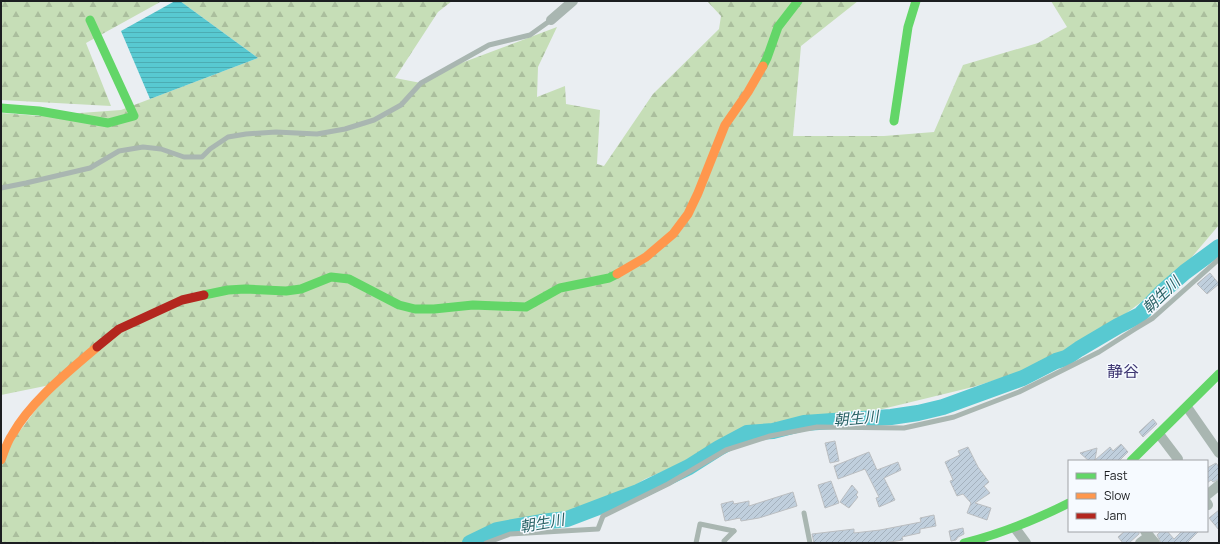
<svg xmlns="http://www.w3.org/2000/svg" width="1220" height="544" viewBox="0 0 1220 544" font-family="Manrope,'Noto Sans JP',sans-serif">
<style>
.forest{fill:url(#forest-firs)}
.water{fill:url(#water-rules)}
.lines{fill:none;stroke-linecap:round;stroke-linejoin:round}
.river{stroke:#58c9d1;stroke-width:16}
.building{fill:url(#building-hatch);stroke:#bbbec1}
.lane{stroke:#a9b6b1;stroke-width:5}
.street{stroke:#a9b6b1;stroke-width:10}
.fast{stroke:#63d668;stroke-width:9}
.slow{stroke:#ff974d;stroke-width:9}
.jam{stroke:#b3261e;stroke-width:9}
.labels{text-anchor:middle;dominant-baseline:central;stroke-width:3;stroke-linejoin:round;paint-order:stroke}
.water-label{font-size:15px;font-style:italic;fill:#286165;stroke:#f6faff}
.quarter-label{font-size:16px;fill:#3e3672;stroke:#f6faff}
</style>
<defs>
<pattern id="forest-firs" width="22" height="20" patternUnits="userSpaceOnUse"><rect width="22" height="20" fill="#c6deb7"/><path d="M5 1l3.5 6h-7zM16 11l3.5 6h-7z" fill="#aabe9d"/></pattern>
<pattern id="water-rules" width="6" height="5" patternUnits="userSpaceOnUse"><rect width="6" height="5" fill="#58c9d1"/><path d="M0 2.5h6" fill="none" stroke="#4cacb3"/></pattern>
<pattern id="building-hatch" width="6" height="6" patternUnits="userSpaceOnUse"><rect width="6" height="6" fill="#c0cfdd"/><path d="M-1 1l2-2M0 6l6-6M5 7l2-2" fill="none" stroke="#a4b1bd"/></pattern>
</defs>
<rect width="100%" height="100%" fill="#eaeef2"/>
<!-- forest -->
<g class="forest">
<path d="M 1,1 L 162,1 L 86,43 L 111,106 L 1,100 Z"/>
<path d="M 180,1 L 452,1 L 438,12 L 395,78 L 421,83 L 448,68 L 557,27 L 538,67 L 537,97 L 565,86 L 566,104 L 600,110 L 597,164 L 604,166 L 653,94 L 719,29 L 721,16 L 707,1 L 858,1 L 801,46 L 793,136 L 884,136 L 934,132 L 963,65 L 1038,43 L 1067,27 L 1051,1 L 1219,1 L 1219,225 L 1191,258 L 1140,303 L 1066,358 L 973,387 L 837,420 L 804,423 L 731,442 L 645,479 L 587,514 L 517,521 L 468,543 L 1,543 L 1,463 L 4,452 L 55,384 L 1,395 L 1,113 L 39,116 L 121,110 L 258,58 Z"/>
</g>
<!-- water -->
<path class="water" d="M 175,1 L 180,1 L 258,58 L 150,99 L 121,31 Z"/>
<g class="lines">
<!-- river -->
<path class="river" d="M 470,543 L 497,530 L 541,522 L 567,519 L 638,492 L 689,467 L 719,448 L 747,433 L 773,431 L 804,423 L 891,417 L 918,413 L 943,407 L 1023,378 L 1056,361 L 1066,358 L 1079,349 L 1118,326 L 1140,315 L 1162,292 L 1185,272 L 1219,247"/>
</g>
<!-- building -->
<g class="building">
<path d="M 1210,273 L 1219,284 L 1207,294 L 1197,284 Z"/>
<path d="M 1153,419 L 1157,424 L 1143,437 L 1139,432 Z"/>
<path d="M 835,441 L 839,461 L 830,463 L 825,443 Z"/>
<path d="M 1121,444 L 1128,452 L 1119,461 L 1089,461 L 1080,453 L 1097,448 L 1095,460 L 1110,447 L 1113,451 Z"/>
<path d="M 968,447 L 978,467 L 989,482 L 984,486 L 990,493 L 975,503 L 991,508 L 987,520 L 967,513 L 971,503 L 963,494 L 957,496 L 950,481 L 953,480 L 945,462 L 960,455 L 958,451 Z"/>
<path d="M 869,452 L 877,470 L 898,462 L 901,470 L 884,478 L 895,500 L 879,507 L 876,498 L 879,497 L 865,469 L 838,479 L 834,466 Z"/>
<path d="M 1216,463 L 1219,467 L 1219,479 L 1213,482 L 1211,480 L 1207,483 L 1207,468 Z"/>
<path d="M 831,481 L 839,503 L 825,508 L 818,485 Z"/>
<path d="M 852,485 L 858,492 L 856,495 L 858,497 L 849,508 L 840,502 Z"/>
<path d="M 793,492 L 797,506 L 759,518 L 741,521 L 740,518 L 725,521 L 721,504 L 733,501 L 734,504 L 749,501 L 749,506 Z"/>
<path d="M 1219,510 L 1219,530 L 1209,518 Z"/>
<path d="M 934,515 L 936,526 L 920,529 L 920,533 L 902,537 L 903,540 L 883,543 L 814,543 L 812,534 L 854,529 L 854,533 L 880,530 L 921,522 L 920,518 Z"/>
<path d="M 963,528 L 964,534 L 958,537 L 956,540 L 951,541 L 949,531 Z"/>
<path d="M 1125,531 L 1139,531 L 1139,534 L 1129,543 L 1123,543 L 1118,537 Z"/>
<path d="M 1161,531 L 1167,531 L 1174,539 L 1182,531 L 1199,531 L 1187,543 L 1161,543 L 1157,535 Z"/>
</g>
<g class="lines">
<!-- lane -->
<g class="lane">
<path d="M 1,188 L 26,183 L 90,168 L 119,151 L 143,147 L 161,149 L 184,157 L 202,157 L 210,149 L 228,137 L 246,134 L 276,132 L 317,134 L 345,129 L 374,120 L 401,105 L 421,83 L 489,45 L 530,35 L 551,20"/>
<path d="M 804,513 L 810,543"/>
<path d="M 486,543 L 510,534 L 598,529 L 603,516 L 668,484 L 726,450 L 770,436 L 817,427 L 904,428 L 954,417 L 1019,392 L 1099,352 L 1135,329 L 1153,318 L 1219,259"/>
<path d="M 696,543 L 700,524 L 734,531"/>
<path d="M 725,543 L 724,541 L 734,531"/>
</g>
<!-- street -->
<g class="street">
<path d="M 551,20 L 573,1"/>
<path d="M 1187,407 L 1219,453"/>
<path d="M 1159,434 L 1178,459"/>
<path d="M 1207,495 L 1219,485"/>
<path d="M 1207,503 L 1208,505"/>
<path d="M 1015,528 L 1026,543"/>
<path d="M 1145,531 L 1155,543"/>
<path d="M 1140,543 L 1149,536"/>
</g>
<!-- fast -->
<g class="fast">
<path d="M 763,66 L 767,58 L 778,27 L 798,1"/>
<path d="M 1,108 L 39,111 L 108,123 L 134,116 L 90,20"/>
<path d="M 894,121 L 908,27 L 916,1"/>
<path d="M 204,295 L 228,290 L 245,289 L 286,291 L 301,289 L 331,277 L 349,279 L 399,305 L 415,309 L 434,309 L 473,305 L 526,307 L 560,288 L 609,278 L 617,274"/>
<path d="M 1131,461 L 1219,374"/>
<path d="M 964,543 C 1001,534 1035,520 1069,503"/>
</g>
<!-- slow -->
<g class="slow">
<path d="M 617,274 L 646,257 L 673,234 L 688,214 L 698,193 L 725,125 L 748,92 L 763,66"/>
<path d="M 1,460 C 4,452 7,442 12,435 C 31,401 68,372 97,347"/>
</g>
<!-- jam -->
<path class="jam" d="M 97,347 L 119,329 L 182,300 L 204,295"/>
</g>
<g class="labels">
<!-- water labels -->
<g class="water-label">
<text transform="translate(1161 295) rotate(-44)">朝生川</text>
<text transform="translate(856 418) rotate(-5)">朝生川</text>
<text transform="translate(542 523) rotate(-10)">朝生川</text>
</g>
<!-- quarter labels -->
<g class="quarter-label">
<text x="1123" y="371">静谷</text>
</g>
</g>
<!-- border -->
<rect width="1220" height="544" fill="none" stroke="#1c1e21" stroke-width="4"/>
<!-- legend -->
<rect x="1068" y="460" width="140" height="72" fill="#f6faff" stroke="#9fa2a6"/>
<rect x="1076" y="473" width="20" height="6" fill="#63d668" stroke="#9fa2a6"/>
<text x="1104" y="480" font-size="12" fill="#1c1e21">Fast</text>
<rect x="1076" y="493" width="20" height="6" fill="#ff974d" stroke="#9fa2a6"/>
<text x="1104" y="500" font-size="12" fill="#1c1e21">Slow</text>
<rect x="1076" y="513" width="20" height="6" fill="#b3261e" stroke="#9fa2a6"/>
<text x="1104" y="520" font-size="12" fill="#1c1e21">Jam</text>
</svg>
